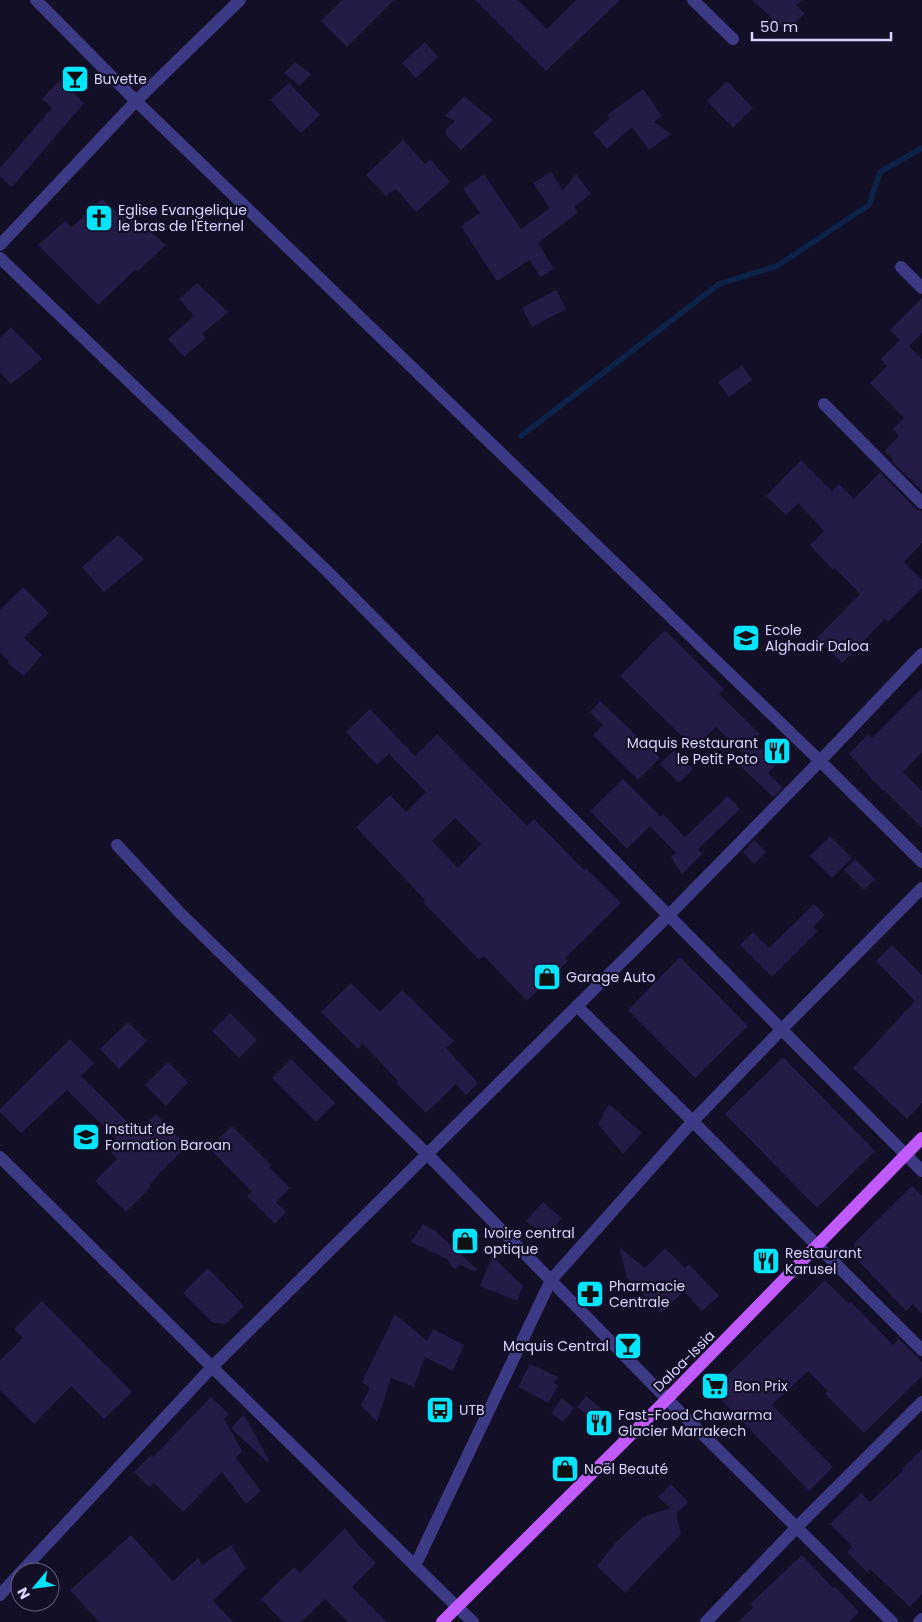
<svg xmlns="http://www.w3.org/2000/svg" width="922" height="1622" viewBox="0 0 922 1622" font-family="Poppins,sans-serif">
<style>
.lines{fill:none;stroke-linecap:round;stroke-linejoin:round}
.stream{stroke:#0c2248;stroke-width:5.5}
.building{fill:#241b47;fill-rule:evenodd}
.minor{stroke:#3d3a85;stroke-width:12}
.tertiary{stroke:#3d3a85;stroke-width:12}
.primary{stroke:#c25bff;stroke-width:12}
.labels{text-anchor:middle;dominant-baseline:central;stroke-width:4.5;stroke-linejoin:round;paint-order:stroke}
.poi-label{font-size:14px;fill:#d9d4ff;stroke:#130f26;text-anchor:start}
.street-label{font-size:14px;fill:#d9d4ff;stroke:#130f26}
</style>
<rect width="100%" height="100%" fill="#130f26"/>
<g class="lines">
<!-- stream -->
<path class="stream" d="M 521,436 L 719,284 L 777,266 L 869,205 L 880,172 L 922,148"/>
</g>
<!-- building -->
<g class="building">
<path d="M 342,0 L 394,0 L 347,47 L 321,21 Z"/>
<path d="M 475,0 L 518,0 L 547,29 L 576,0 L 620,0 L 546,71 Z"/>
<path d="M 752,0 L 802,0 L 796,6 L 805,13 L 787,32 Z"/>
<path d="M 425,42 L 438,57 L 416,78 L 402,63 Z"/>
<path d="M 295,62 L 311,74 L 300,86 L 284,73 Z"/>
<path d="M 60,80 L 84,103 L 12,187 L 0,177 L 0,168 L 52,108 L 42,99 Z"/>
<path d="M 727,81 L 753,108 L 733,128 L 707,101 Z"/>
<path d="M 289,83 L 320,115 L 301,133 L 270,100 Z"/>
<path d="M 643,89 L 662,116 L 654,122 L 671,134 L 649,150 L 632,127 L 607,149 L 593,133 L 610,118 L 607,115 Z"/>
<path d="M 464,96 L 493,120 L 461,150 L 446,135 L 446,129 L 455,121 L 445,116 Z"/>
<path d="M 403,140 L 425,164 L 430,159 L 450,182 L 416,212 L 396,189 L 386,196 L 366,175 Z"/>
<path d="M 551,172 L 563,190 L 576,174 L 591,194 L 575,206 L 577,213 L 538,243 L 554,269 L 540,277 L 530,260 L 497,281 L 461,226 L 480,213 L 463,189 L 484,174 L 521,229 L 550,208 L 533,183 Z"/>
<path d="M 102,199 L 129,223 L 134,218 L 166,245 L 138,271 L 136,269 L 98,305 L 38,245 L 65,221 L 72,227 Z"/>
<path d="M 197,283 L 228,312 L 202,334 L 206,338 L 184,357 L 168,339 L 194,316 L 179,299 Z"/>
<path d="M 556,290 L 566,309 L 532,327 L 522,308 Z"/>
<path d="M 922,298 L 922,333 L 909,346 L 922,359 L 922,491 L 892,461 L 893,459 L 884,451 L 899,436 L 893,429 L 904,418 L 870,383 L 887,366 L 881,359 L 900,340 L 890,330 Z"/>
<path d="M 11,327 L 42,359 L 11,384 L 0,372 L 0,338 Z"/>
<path d="M 742,365 L 752,380 L 729,397 L 718,382 Z"/>
<path d="M 801,460 L 832,491 L 839,484 L 854,499 L 880,472 L 916,509 L 922,511 L 922,543 L 904,562 L 922,580 L 922,588 L 888,622 L 885,619 L 842,663 L 817,638 L 860,594 L 835,568 L 833,570 L 810,545 L 824,531 L 798,503 L 786,515 L 766,496 Z"/>
<path d="M 118,535 L 144,559 L 104,592 L 82,567 Z"/>
<path d="M 23,587 L 49,613 L 24,638 L 42,655 L 24,676 L 8,663 L 9,662 L 0,652 L 0,610 Z"/>
<path d="M 665,630 L 724,689 L 719,694 L 760,734 L 753,741 L 777,764 L 768,773 L 783,788 L 773,797 L 735,761 L 743,753 L 716,727 L 694,748 L 620,676 Z"/>
<path d="M 922,688 L 922,752 L 903,772 L 922,791 L 922,828 L 884,790 L 883,791 L 849,754 L 868,734 L 872,738 Z"/>
<path d="M 600,701 L 660,758 L 638,780 L 593,735 L 603,725 L 590,712 Z"/>
<path d="M 370,709 L 415,756 L 437,734 L 527,826 L 534,819 L 584,870 L 586,868 L 621,903 L 565,958 L 568,961 L 527,1001 L 484,956 L 479,960 L 423,902 L 425,900 L 356,827 L 390,795 L 406,812 L 426,792 L 389,754 L 377,765 L 346,732 ZM 455,818 L 481,844 L 458,868 L 432,841 Z"/>
<path d="M 674,750 L 693,769 L 679,783 L 660,764 Z"/>
<path d="M 623,779 L 661,817 L 663,814 L 685,837 L 728,796 L 740,809 L 698,849 L 702,854 L 682,874 L 671,857 L 676,853 L 650,826 L 627,849 L 590,811 Z"/>
<path d="M 830,836 L 852,858 L 832,878 L 810,856 Z"/>
<path d="M 754,840 L 766,852 L 754,864 L 743,852 Z"/>
<path d="M 855,859 L 875,879 L 864,890 L 844,870 Z"/>
<path d="M 814,904 L 825,915 L 813,927 L 818,931 L 772,977 L 740,945 L 753,932 L 769,948 Z"/>
<path d="M 892,945 L 922,975 L 922,1103 L 907,1119 L 853,1068 L 915,1001 L 876,961 Z"/>
<path d="M 680,957 L 748,1026 L 695,1078 L 628,1010 Z"/>
<path d="M 351,983 L 380,1012 L 402,990 L 454,1041 L 446,1048 L 478,1083 L 466,1095 L 456,1084 L 426,1113 L 396,1083 L 398,1081 L 363,1044 L 358,1049 L 321,1012 Z"/>
<path d="M 230,1013 L 257,1040 L 239,1058 L 212,1031 Z"/>
<path d="M 128,1022 L 147,1041 L 119,1069 L 100,1049 Z"/>
<path d="M 70,1039 L 94,1063 L 81,1076 L 138,1132 L 156,1114 L 187,1146 L 157,1176 L 149,1186 L 151,1187 L 126,1212 L 95,1181 L 117,1159 L 111,1152 L 120,1143 L 67,1090 L 21,1133 L 0,1112 L 0,1109 Z"/>
<path d="M 783,1057 L 875,1151 L 817,1208 L 725,1114 Z"/>
<path d="M 291,1059 L 335,1103 L 316,1122 L 272,1078 Z"/>
<path d="M 168,1062 L 188,1082 L 166,1106 L 145,1085 Z"/>
<path d="M 609,1104 L 642,1133 L 623,1154 L 598,1124 Z"/>
<path d="M 232,1126 L 271,1165 L 269,1167 L 290,1188 L 276,1202 L 286,1212 L 275,1224 L 247,1196 L 252,1192 L 209,1148 Z"/>
<path d="M 912,1186 L 922,1196 L 922,1314 L 913,1304 L 906,1311 L 854,1256 L 855,1242 Z"/>
<path d="M 543,1202 L 562,1218 L 546,1237 L 526,1221 Z"/>
<path d="M 423,1224 L 435,1231 L 477,1269 L 475,1272 L 461,1265 L 454,1269 L 447,1259 L 411,1242 Z"/>
<path d="M 619,1247 L 645,1268 L 665,1248 L 685,1268 L 689,1264 L 719,1296 L 702,1311 L 684,1291 L 661,1313 L 627,1278 Z"/>
<path d="M 492,1256 L 523,1286 L 517,1301 L 480,1286 Z"/>
<path d="M 208,1268 L 244,1306 L 226,1324 L 213,1323 L 183,1293 Z"/>
<path d="M 825,1280 L 849,1304 L 851,1302 L 893,1345 L 899,1339 L 922,1362 L 922,1376 L 864,1433 L 825,1394 L 828,1391 L 808,1371 L 772,1405 L 833,1467 L 809,1491 L 712,1390 Z"/>
<path d="M 42,1301 L 132,1392 L 104,1419 L 71,1386 L 34,1424 L 0,1390 L 0,1360 L 23,1338 L 14,1329 Z"/>
<path d="M 395,1314 L 427,1341 L 433,1329 L 464,1345 L 453,1371 L 425,1357 L 414,1387 L 391,1378 L 377,1422 L 361,1405 L 370,1388 L 362,1382 Z"/>
<path d="M 530,1364 L 558,1377 L 554,1383 L 558,1386 L 549,1403 L 518,1387 Z"/>
<path d="M 586,1396 L 611,1417 L 601,1426 L 577,1407 Z"/>
<path d="M 211,1397 L 229,1414 L 224,1419 L 242,1451 L 236,1458 L 261,1491 L 246,1504 L 222,1472 L 183,1512 L 154,1483 L 149,1487 L 134,1472 L 151,1455 L 153,1457 Z"/>
<path d="M 562,1398 L 574,1408 L 563,1422 L 551,1413 Z"/>
<path d="M 244,1414 L 269,1460 L 267,1462 L 231,1428 Z"/>
<path d="M 922,1449 L 922,1594 L 910,1607 L 870,1569 L 867,1572 L 847,1552 L 852,1546 L 830,1524 L 861,1493 L 870,1502 L 904,1470 L 902,1469 Z"/>
<path d="M 671,1484 L 688,1502 L 676,1514 L 681,1534 L 625,1593 L 597,1566 L 617,1541 L 643,1517 L 670,1508 L 658,1497 Z"/>
<path d="M 345,1528 L 356,1542 L 376,1563 L 352,1587 L 387,1622 L 348,1622 L 325,1599 L 301,1622 L 283,1622 L 261,1599 L 294,1567 L 300,1573 Z"/>
<path d="M 131,1535 L 173,1581 L 198,1558 L 202,1565 L 231,1545 L 246,1568 L 213,1601 L 233,1622 L 99,1622 L 70,1590 Z"/>
<path d="M 802,1555 L 833,1588 L 835,1587 L 859,1612 L 849,1622 L 738,1622 L 753,1608 L 750,1604 Z"/>
</g>
<g class="lines">
<!-- minor -->
<g class="minor">
<path d="M 693,0 L 733,39"/>
<path d="M 0,245 L 136,101 L 240,0"/>
<path d="M 0,258 L 328,572 L 922,1171"/>
<path d="M 901,267 L 922,288"/>
<path d="M 824,404 L 922,503"/>
<path d="M 117,845 L 180,913 L 428,1155 L 667,1399 L 892,1622"/>
<path d="M 577,1006 L 922,1350"/>
<path d="M 0,1157 L 212,1367 L 457,1607"/>
<path d="M 415,1566 L 551,1280 L 693,1121 L 781,1030 L 922,888"/>
<path d="M 21,1572 L 212,1367 L 668,916 L 820,761 L 922,654"/>
<path d="M 0,1595 L 20,1573"/>
<path d="M 706,1622 L 797,1527 L 922,1402"/>
<path d="M 919,1622 L 922,1619"/>
</g>
<!-- tertiary -->
<g class="tertiary">
<path d="M 36,0 L 136,101 L 820,761 L 922,862"/>
<path d="M 457,1607 L 473,1622"/>
</g>
<!-- primary -->
<path class="primary" d="M 442,1622 L 667,1399 L 922,1138"/>
</g>
<!-- icons -->
<defs>
<g id="bar-square" transform="scale(1.4375)"><rect x="-9" y="-9" width="18" height="18" rx="4" fill="#00e5ff" stroke="#130f26"/><path d="M-6-5H6L.8 .8V4.5H3.5V6h-7V4.5H-.8V.8Z" fill="#111"/></g>
<g id="church-square" transform="scale(1.4375)"><rect x="-9" y="-9" width="18" height="18" rx="4" fill="#00e5ff" stroke="#130f26"/><path d="M-1.2-6h2.4v3.5h3.3v2.4h-3.3V6h-2.4V-.1h-3.3v-2.4h3.3Z" fill="#111"/></g>
<g id="school-square" transform="scale(1.4375)"><rect x="-9" y="-9" width="18" height="18" rx="4" fill="#00e5ff" stroke="#130f26"/><path d="M0-5L7-2L0 1L-7-2ZM-4 1L0 2.5L4 1V4Q0 6-4 4Z" fill="#111"/></g>
<g id="restaurant-square" transform="scale(1.4375)"><rect x="-9" y="-9" width="18" height="18" rx="4" fill="#00e5ff" stroke="#130f26"/><path d="M-5-6h1v4h1v-4h1v4h1v-4h1v5L-1.5 .5V6h-2V.5L-5-1ZM5-6V6H3V1.5H1.5Q1.5-4 5-6Z" fill="#111"/></g>
<g id="shop-square" transform="scale(1.4375)"><rect x="-9" y="-9" width="18" height="18" rx="4" fill="#00e5ff" stroke="#130f26"/><path d="M-5-2.5h2.3a2.7 3.5 0 0 1 5.4 0H5L5.5 6h-11ZM-1.5-2.5h3a1.5 2.3 0 0 0-3 0Z" fill="#111"/></g>
<g id="pharmacy-square" transform="scale(1.4375)"><rect x="-9" y="-9" width="18" height="18" rx="4" fill="#00e5ff" stroke="#130f26"/><path d="M-2-6h4v4h4v4h-4v4h-4v-4h-4v-4h4Z" fill="#111"/></g>
<g id="supermarket-square" transform="scale(1.4375)"><rect x="-9" y="-9" width="18" height="18" rx="4" fill="#00e5ff" stroke="#130f26"/><path d="M-6-5.5h2.5l.6 2H6L4.5 2H-2.5L-4.4-4H-6ZM-1.5 3.2a1.3 1.3 0 1 0 .1 0ZM3 3.2a1.3 1.3 0 1 0 .1 0Z" fill="#111"/></g>
<g id="bus-square" transform="scale(1.4375)"><rect x="-9" y="-9" width="18" height="18" rx="4" fill="#00e5ff" stroke="#130f26"/><path d="M-5-6H5V4H4V6H2V4H-2V6H-4V4H-5ZM-3.5-4V0h7V-4ZM-3.5 1.2v1.5H-2V1.2ZM2 1.2v1.5H3.5V1.2Z" fill="#111"/></g>
</defs>
<g fill-rule="evenodd">
<use href="#bar-square" x="75" y="79"/>
<use href="#church-square" x="99" y="218"/>
<use href="#school-square" x="746" y="638"/>
<use href="#restaurant-square" x="777" y="751"/>
<use href="#shop-square" x="547" y="977"/>
<use href="#school-square" x="86" y="1137"/>
<use href="#shop-square" x="465" y="1241"/>
<use href="#restaurant-square" x="766" y="1261"/>
<use href="#pharmacy-square" x="590" y="1294"/>
<use href="#bar-square" x="628" y="1346"/>
<use href="#supermarket-square" x="715" y="1386"/>
<use href="#bus-square" x="440" y="1410"/>
<use href="#restaurant-square" x="599" y="1423"/>
<use href="#shop-square" x="565" y="1469"/>
</g>
<g class="labels">
<!-- poi labels -->
<g class="poi-label">
<text x="94" y="79">Buvette</text>
<text x="118" y="210">Eglise Evangelique<tspan x="118" dy="16">le bras de l'Eternel</tspan></text>
<text x="765" y="630">Ecole<tspan x="765" dy="16">Alghadir Daloa</tspan></text>
<text x="758" y="743" text-anchor="end">Maquis Restaurant<tspan x="758" dy="16">le Petit Poto</tspan></text>
<text x="566" y="977">Garage Auto</text>
<text x="105" y="1129">Institut de<tspan x="105" dy="16">Formation Baroan</tspan></text>
<text x="484" y="1233">Ivoire central<tspan x="484" dy="16">optique</tspan></text>
<text x="785" y="1253">Restaurant<tspan x="785" dy="16">Karusel</tspan></text>
<text x="609" y="1286">Pharmacie<tspan x="609" dy="16">Centrale</tspan></text>
<text x="609" y="1346" text-anchor="end">Maquis Central</text>
<text x="734" y="1386">Bon Prix</text>
<text x="459" y="1410">UTB</text>
<text x="618" y="1415">Fast-Food Chawarma<tspan x="618" dy="16">Glacier Marrakech</tspan></text>
<text x="584" y="1469">Noël Beauté</text>
</g>
<!-- street labels -->
<g class="street-label">
<text transform="translate(684 1361) rotate(-45)">Daloa-Issia</text>
</g>
</g>
<!-- north arrow -->
<g transform="translate(35 1587) rotate(241)"><circle r="24" fill="#130f26" stroke="#625e7d"/>
<path d="M0-4L9 19L0 12L-9 19Z" fill="#00e5ff"/>
<text y="-8" font-size="14" font-weight="bold" text-anchor="middle" fill="#d9d4ff">N</text>
</g>
<!-- scale -->
<path d="M752 32v8h139v-8" fill="none" stroke="#d9d4ff" stroke-width="2.5"/>
<text x="760" y="32" font-size="15" fill="#d9d4ff" stroke="#130f26" stroke-width="4" paint-order="stroke">50 m</text>
</svg>
